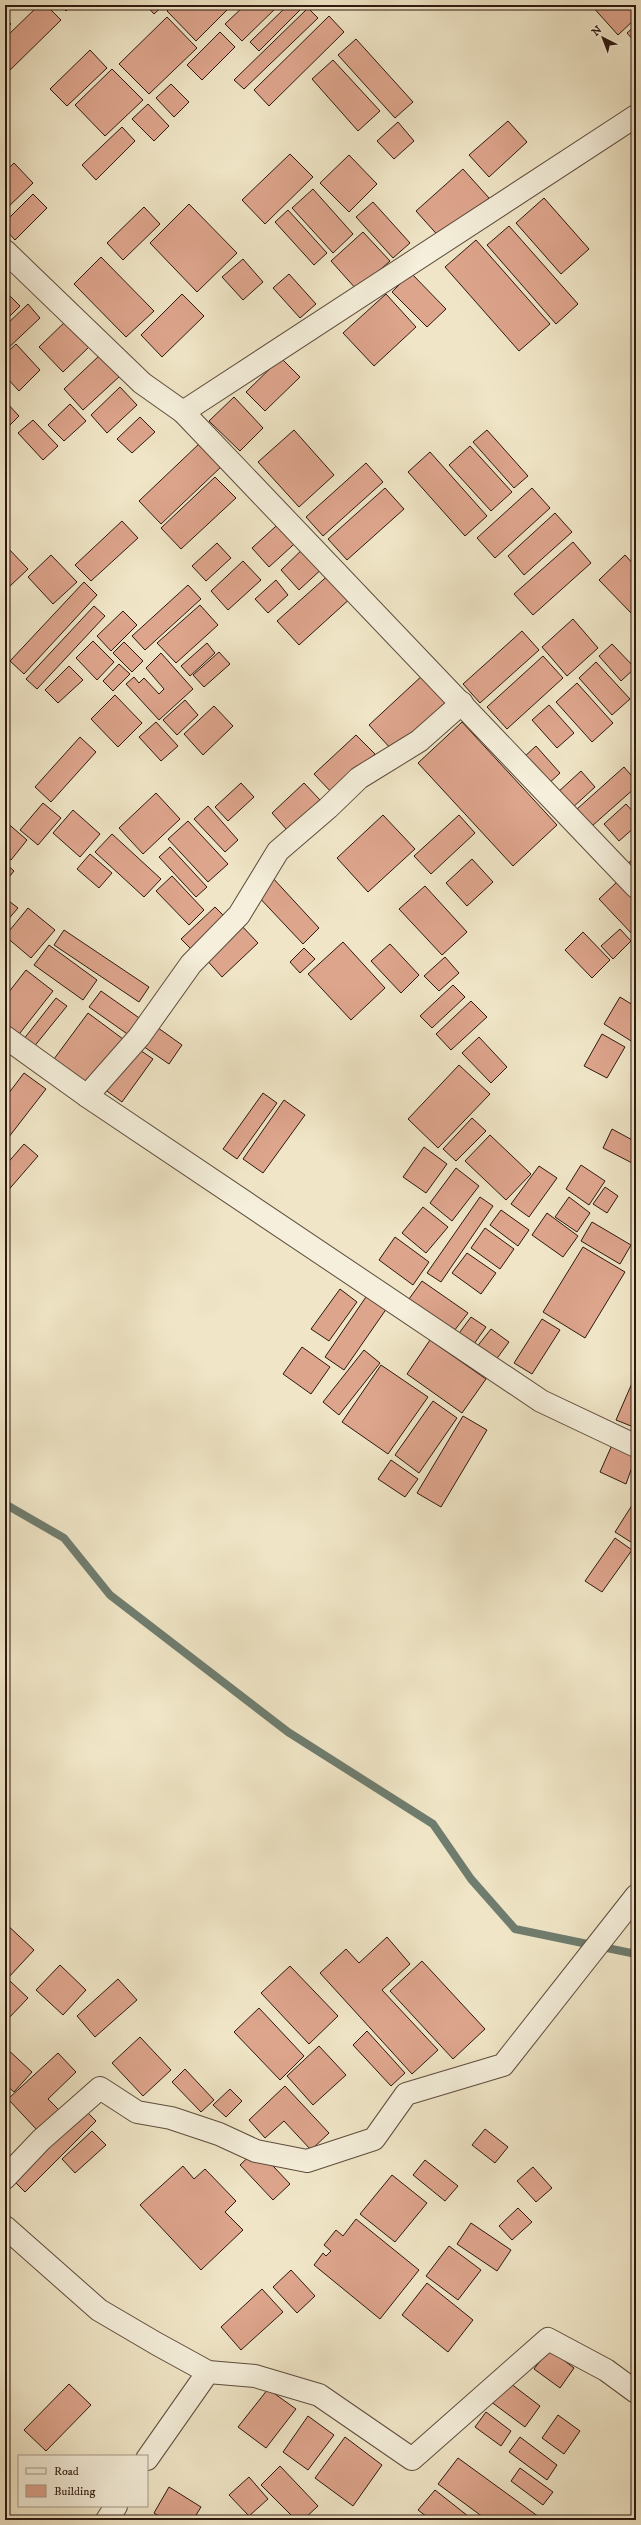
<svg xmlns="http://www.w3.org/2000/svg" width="641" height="2525" viewBox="0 0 641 2525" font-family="'IM FELL DW Pica',serif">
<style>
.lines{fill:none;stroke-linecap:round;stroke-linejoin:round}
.stream{stroke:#6f7d6f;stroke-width:8}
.building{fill:#dea58d;stroke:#2e190f}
.street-casing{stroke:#5e4c3d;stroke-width:24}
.street{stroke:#f5efdb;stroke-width:22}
</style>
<rect width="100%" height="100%" fill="#f0e6c7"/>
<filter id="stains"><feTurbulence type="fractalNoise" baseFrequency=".005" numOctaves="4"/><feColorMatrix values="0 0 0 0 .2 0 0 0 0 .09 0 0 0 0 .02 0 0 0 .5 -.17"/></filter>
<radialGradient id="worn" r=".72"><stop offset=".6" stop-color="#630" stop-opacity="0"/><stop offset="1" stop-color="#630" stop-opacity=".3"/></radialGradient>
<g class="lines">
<!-- stream -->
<path class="stream" d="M 5,1504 L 64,1538 L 110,1595 L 288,1732 L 433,1824 L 471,1879 L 515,1929 L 636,1954"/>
</g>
<!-- building -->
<g class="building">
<path d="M 39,5 L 46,5 L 61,20 L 5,75 L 5,38 Z"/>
<path d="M 60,5 L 72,5 L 66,11 Z"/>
<path d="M 146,5 L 164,5 L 154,14 Z"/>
<path d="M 173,5 L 224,5 L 228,9 L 196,41 L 167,11 Z"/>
<path d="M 245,5 L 279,5 L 242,41 L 225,24 Z"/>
<path d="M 288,5 L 305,5 L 259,51 L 250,42 Z"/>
<path d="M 591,5 L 629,5 L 636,12 L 636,18 L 618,35 Z"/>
<path d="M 308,8 L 318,18 L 244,89 L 234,80 Z"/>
<path d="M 329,16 L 344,32 L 269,106 L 254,90 Z"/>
<path d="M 167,17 L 197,48 L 149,94 L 119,64 Z"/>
<path d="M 5,18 L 11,24 L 5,30 Z"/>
<path d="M 636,25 L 636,43 L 627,33 Z"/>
<path d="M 220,32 L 235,47 L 202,80 L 187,65 Z"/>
<path d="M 356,39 L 413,102 L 395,118 L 338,55 Z"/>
<path d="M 90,50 L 107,68 L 67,106 L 50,89 Z"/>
<path d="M 333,60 L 380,111 L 358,131 L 312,79 Z"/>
<path d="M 112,69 L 143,100 L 105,136 L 75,105 Z"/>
<path d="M 171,84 L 189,102 L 174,117 L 156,98 Z"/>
<path d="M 148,104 L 169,126 L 154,141 L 132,119 Z"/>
<path d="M 508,121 L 527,142 L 489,177 L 469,155 Z"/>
<path d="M 398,122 L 414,141 L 394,159 L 377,141 Z"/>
<path d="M 122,127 L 135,141 L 96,180 L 82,165 Z"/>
<path d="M 290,154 L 313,177 L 265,224 L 242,200 Z"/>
<path d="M 349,155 L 377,184 L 349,212 L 320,183 Z"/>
<path d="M 14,163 L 33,183 L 5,210 L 5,172 Z"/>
<path d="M 463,169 L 489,198 L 442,240 L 416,211 Z"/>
<path d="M 313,189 L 353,234 L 333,253 L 292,208 Z"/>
<path d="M 33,194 L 47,208 L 15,240 L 5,229 L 5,222 Z"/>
<path d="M 544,198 L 589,249 L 561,274 L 516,223 Z"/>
<path d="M 373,202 L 410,243 L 393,258 L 356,217 Z"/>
<path d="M 189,204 L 237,253 L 197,292 L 150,243 Z"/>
<path d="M 144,207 L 160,224 L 123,260 L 107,243 Z"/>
<path d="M 288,210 L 327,253 L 314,265 L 275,222 Z"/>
<path d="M 509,226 L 578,304 L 556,324 L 487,245 Z"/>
<path d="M 363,232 L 390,261 L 357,290 L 331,261 Z"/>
<path d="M 476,240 L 550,324 L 519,351 L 445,267 Z"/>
<path d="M 101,257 L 154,311 L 126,337 L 74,284 Z"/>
<path d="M 243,259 L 263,282 L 243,300 L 222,277 Z"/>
<path d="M 411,273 L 446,309 L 427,327 L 392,292 Z"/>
<path d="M 289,274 L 316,304 L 300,318 L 273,288 Z"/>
<path d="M 5,291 L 20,306 L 5,321 Z"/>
<path d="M 182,294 L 204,316 L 162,357 L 141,335 Z"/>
<path d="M 386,294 L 416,327 L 374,366 L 343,333 Z"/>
<path d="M 28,304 L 40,318 L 5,351 L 5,326 Z"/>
<path d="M 67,320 L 90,346 L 63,372 L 39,347 Z"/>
<path d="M 16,344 L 40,370 L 19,391 L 5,376 L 5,354 Z"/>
<path d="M 100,355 L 120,376 L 83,410 L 64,389 Z"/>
<path d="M 281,358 L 300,377 L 265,411 L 246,392 Z"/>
<path d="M 120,387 L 137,405 L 107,433 L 91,415 Z"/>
<path d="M 234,397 L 263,428 L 240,451 L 209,421 Z"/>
<path d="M 5,401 L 19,416 L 5,430 Z"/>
<path d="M 70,404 L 86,421 L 64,441 L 48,425 Z"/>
<path d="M 140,417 L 155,432 L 132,453 L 117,439 Z"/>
<path d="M 33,420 L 58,446 L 43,460 L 18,433 Z"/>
<path d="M 294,430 L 334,475 L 299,507 L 258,462 Z"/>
<path d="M 487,430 L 528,476 L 514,488 L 473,442 Z"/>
<path d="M 200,443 L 222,466 L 161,524 L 139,501 Z"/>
<path d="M 470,446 L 512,492 L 491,511 L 449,465 Z"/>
<path d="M 430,452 L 487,516 L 465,536 L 408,472 Z"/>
<path d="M 366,463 L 383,482 L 323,536 L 306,517 Z"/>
<path d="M 215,477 L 236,498 L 181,549 L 161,528 Z"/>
<path d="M 385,488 L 404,509 L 347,560 L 328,539 Z"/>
<path d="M 532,488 L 550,508 L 495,558 L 477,538 Z"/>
<path d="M 5,499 L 10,504 L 5,509 Z"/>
<path d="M 555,513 L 572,532 L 524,575 L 508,556 Z"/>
<path d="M 286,517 L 303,536 L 269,567 L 252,548 Z"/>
<path d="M 122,521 L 138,538 L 91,581 L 75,565 Z"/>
<path d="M 573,542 L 591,563 L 533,615 L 514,594 Z"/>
<path d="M 217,543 L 231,558 L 206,581 L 192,566 Z"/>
<path d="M 5,545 L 28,569 L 9,587 L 5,583 Z"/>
<path d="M 306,546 L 325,566 L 299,590 L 281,570 Z"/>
<path d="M 51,555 L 77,582 L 53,604 L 28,577 Z"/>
<path d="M 625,555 L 636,567 L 636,610 L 632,614 L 599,580 Z"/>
<path d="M 243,561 L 261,580 L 228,610 L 211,591 Z"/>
<path d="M 332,572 L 353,596 L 299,645 L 277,621 Z"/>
<path d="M 276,580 L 288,595 L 268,613 L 255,599 Z"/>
<path d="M 84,582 L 97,595 L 24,674 L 10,661 Z"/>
<path d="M 188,585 L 201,599 L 145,650 L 132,636 Z"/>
<path d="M 200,605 L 218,625 L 176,663 L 157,643 Z"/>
<path d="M 94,606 L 105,616 L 37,689 L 26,679 Z"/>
<path d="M 123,611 L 137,625 L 111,651 L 97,636 Z"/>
<path d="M 573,619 L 598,648 L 567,676 L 542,647 Z"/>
<path d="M 522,631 L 539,650 L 480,703 L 463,684 Z"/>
<path d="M 93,641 L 114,662 L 97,680 L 76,658 Z"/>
<path d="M 124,642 L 143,661 L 132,672 L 113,653 Z"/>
<path d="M 207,643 L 215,653 L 190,676 L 181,666 Z"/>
<path d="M 612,644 L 635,668 L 621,681 L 599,656 Z"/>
<path d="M 219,652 L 230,664 L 204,687 L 193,675 Z"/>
<path d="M 161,653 L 193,689 L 159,720 L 126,684 L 134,677 L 139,683 L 144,678 L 159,694 L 164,689 L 146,668 Z"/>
<path d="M 543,656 L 563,678 L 507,729 L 487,707 Z"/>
<path d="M 596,662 L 630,699 L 612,715 L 579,678 Z"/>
<path d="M 119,664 L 130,674 L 113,691 L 103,681 Z"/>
<path d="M 69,666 L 83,680 L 58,703 L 45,690 Z"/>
<path d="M 424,674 L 448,700 L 393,751 L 369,725 Z"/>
<path d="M 577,683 L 613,723 L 592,742 L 556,702 Z"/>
<path d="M 115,695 L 142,723 L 118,747 L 91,719 Z"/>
<path d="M 185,700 L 198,715 L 177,735 L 163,720 Z"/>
<path d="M 549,705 L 574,733 L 557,748 L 532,720 Z"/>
<path d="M 214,706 L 233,726 L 203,755 L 184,734 Z"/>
<path d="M 156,722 L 178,746 L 161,761 L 139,737 Z"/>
<path d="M 462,722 L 557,825 L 513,866 L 418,763 Z"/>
<path d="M 356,735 L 375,754 L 333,794 L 314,774 Z"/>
<path d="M 80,737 L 96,752 L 51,802 L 35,787 Z"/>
<path d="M 536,746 L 560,773 L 547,785 L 523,758 Z"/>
<path d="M 624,767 L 636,781 L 636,787 L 592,826 L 577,809 Z"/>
<path d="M 581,771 L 595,787 L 571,809 L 557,793 Z"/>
<path d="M 241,783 L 254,797 L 228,821 L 215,807 Z"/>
<path d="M 304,783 L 320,800 L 287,830 L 272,813 Z"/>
<path d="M 156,793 L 180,819 L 143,854 L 119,828 Z"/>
<path d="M 43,803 L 61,818 L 38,845 L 20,830 Z"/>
<path d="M 626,804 L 636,815 L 636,826 L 619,841 L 604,824 Z"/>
<path d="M 208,806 L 238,840 L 225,852 L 194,819 Z"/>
<path d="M 73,810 L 100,834 L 80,857 L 53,833 Z"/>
<path d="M 383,815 L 415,849 L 368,892 L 337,858 Z"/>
<path d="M 459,815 L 475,833 L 431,874 L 414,856 Z"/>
<path d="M 5,821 L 27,840 L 11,860 L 5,855 Z"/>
<path d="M 188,821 L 228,864 L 208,882 L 168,839 Z"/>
<path d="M 112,834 L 161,879 L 144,897 L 95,852 Z"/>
<path d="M 170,847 L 207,887 L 196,897 L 159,857 Z"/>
<path d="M 90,854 L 112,873 L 99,888 L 77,869 Z"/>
<path d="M 636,856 L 636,883 L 623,868 Z"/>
<path d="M 472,859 L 493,882 L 467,906 L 446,883 Z"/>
<path d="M 5,863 L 14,871 L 5,882 Z"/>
<path d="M 172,876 L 204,910 L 189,925 L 156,891 Z"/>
<path d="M 271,876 L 319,928 L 303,944 L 254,892 Z"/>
<path d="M 617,882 L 636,902 L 634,936 L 599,899 Z"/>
<path d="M 425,886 L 467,932 L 442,955 L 399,909 Z"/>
<path d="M 5,898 L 18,908 L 5,923 Z"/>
<path d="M 215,907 L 229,921 L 195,953 L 181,939 Z"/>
<path d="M 28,908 L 55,930 L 31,958 L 5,936 Z"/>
<path d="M 239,923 L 258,943 L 222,977 L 204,957 Z"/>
<path d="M 620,929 L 631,941 L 613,959 L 601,946 Z"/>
<path d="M 64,930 L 149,987 L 139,1002 L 54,945 Z"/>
<path d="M 583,932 L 610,960 L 592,978 L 565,950 Z"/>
<path d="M 343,942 L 385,988 L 351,1020 L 308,974 Z"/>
<path d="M 390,944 L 419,975 L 401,993 L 371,961 Z"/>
<path d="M 49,945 L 97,980 L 83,1000 L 34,965 Z"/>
<path d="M 304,948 L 315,959 L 300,973 L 290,962 Z"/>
<path d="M 445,957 L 459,973 L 439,991 L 424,976 Z"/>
<path d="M 26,970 L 53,991 L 16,1038 L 5,1029 L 5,997 Z"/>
<path d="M 453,985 L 465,997 L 432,1028 L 420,1016 Z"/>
<path d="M 101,991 L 145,1022 L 133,1038 L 89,1007 Z"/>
<path d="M 620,997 L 636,1007 L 636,1044 L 604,1024 Z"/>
<path d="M 56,998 L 67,1006 L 33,1048 L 23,1040 Z"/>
<path d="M 471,1001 L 487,1017 L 451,1050 L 436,1034 Z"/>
<path d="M 88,1013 L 123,1039 L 90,1085 L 54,1059 Z"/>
<path d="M 154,1025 L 182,1045 L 169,1064 L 140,1044 Z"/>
<path d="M 602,1034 L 625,1047 L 607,1078 L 584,1066 Z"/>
<path d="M 479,1037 L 507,1067 L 491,1083 L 462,1053 Z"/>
<path d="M 134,1046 L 153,1059 L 122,1102 L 104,1089 Z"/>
<path d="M 459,1065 L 490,1094 L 438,1148 L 408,1119 Z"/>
<path d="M 24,1073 L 46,1089 L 5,1142 L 5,1098 Z"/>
<path d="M 263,1093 L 277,1103 L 237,1159 L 223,1149 Z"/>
<path d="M 284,1100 L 305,1115 L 263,1173 L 243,1159 Z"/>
<path d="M 472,1118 L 486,1131 L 456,1161 L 443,1149 Z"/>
<path d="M 612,1129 L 636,1142 L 634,1164 L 603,1148 Z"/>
<path d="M 490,1135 L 531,1174 L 506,1200 L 465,1161 Z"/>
<path d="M 24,1144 L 38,1156 L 5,1194 L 5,1166 Z"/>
<path d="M 424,1147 L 447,1164 L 426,1193 L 403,1177 Z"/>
<path d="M 581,1165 L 605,1181 L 589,1205 L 566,1189 Z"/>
<path d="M 539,1166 L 557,1178 L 529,1217 L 511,1204 Z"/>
<path d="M 456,1168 L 479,1186 L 452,1221 L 430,1203 Z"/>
<path d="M 605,1187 L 618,1196 L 607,1213 L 593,1204 Z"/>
<path d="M 480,1197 L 493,1206 L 441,1282 L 427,1273 Z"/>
<path d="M 569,1197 L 590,1213 L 577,1232 L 555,1217 Z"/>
<path d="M 423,1207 L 448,1227 L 426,1253 L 402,1233 Z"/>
<path d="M 501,1210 L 529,1230 L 518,1246 L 490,1225 Z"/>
<path d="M 547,1213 L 578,1236 L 563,1257 L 532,1235 Z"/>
<path d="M 592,1222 L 631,1245 L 620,1264 L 581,1241 Z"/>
<path d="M 485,1228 L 514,1249 L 500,1269 L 471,1248 Z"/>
<path d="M 395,1237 L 429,1262 L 413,1285 L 379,1260 Z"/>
<path d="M 583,1247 L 625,1272 L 585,1338 L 543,1312 Z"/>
<path d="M 467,1253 L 496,1273 L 481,1294 L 452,1273 Z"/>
<path d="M 422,1281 L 468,1313 L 454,1331 L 409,1299 Z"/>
<path d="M 340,1289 L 357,1302 L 329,1341 L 311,1329 Z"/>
<path d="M 368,1294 L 387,1308 L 344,1370 L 325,1357 Z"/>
<path d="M 471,1317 L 486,1327 L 469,1351 L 454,1340 Z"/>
<path d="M 542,1319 L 560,1330 L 532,1374 L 514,1363 Z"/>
<path d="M 491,1329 L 509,1342 L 495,1361 L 476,1348 Z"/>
<path d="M 430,1340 L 486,1379 L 462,1413 L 407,1374 Z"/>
<path d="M 302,1347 L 330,1367 L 311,1394 L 283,1374 Z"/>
<path d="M 364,1350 L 380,1363 L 339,1415 L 323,1402 Z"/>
<path d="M 381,1365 L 428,1397 L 388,1454 L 342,1422 Z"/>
<path d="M 636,1374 L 636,1428 L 616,1420 Z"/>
<path d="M 433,1401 L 457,1418 L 419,1473 L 395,1455 Z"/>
<path d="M 463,1416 L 487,1430 L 441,1507 L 417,1493 Z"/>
<path d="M 612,1445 L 636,1456 L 626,1484 L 600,1472 Z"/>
<path d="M 391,1460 L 418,1479 L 405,1497 L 378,1479 Z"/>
<path d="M 636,1499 L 636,1541 L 634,1544 L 615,1532 Z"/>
<path d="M 615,1538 L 632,1550 L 602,1592 L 585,1581 Z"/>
<path d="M 5,1923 L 34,1950 L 8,1978 L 5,1975 Z"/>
<path d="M 387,1937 L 410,1964 L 382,1990 L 438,2050 L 412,2074 L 320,1973 L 346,1949 L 359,1963 Z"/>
<path d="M 422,1961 L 485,2029 L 453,2059 L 390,1991 Z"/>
<path d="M 60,1965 L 86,1990 L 63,2015 L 36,1990 Z"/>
<path d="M 290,1966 L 338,2016 L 309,2044 L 261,1993 Z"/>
<path d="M 118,1979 L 137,2000 L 95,2037 L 77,2016 Z"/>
<path d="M 10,1981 L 28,1998 L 5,2022 L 5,1986 Z"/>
<path d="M 259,2008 L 304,2056 L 280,2080 L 234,2032 Z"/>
<path d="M 367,2031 L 405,2073 L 391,2086 L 353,2045 Z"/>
<path d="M 140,2037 L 171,2070 L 143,2096 L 112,2063 Z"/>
<path d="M 319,2046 L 346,2075 L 313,2105 L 287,2076 Z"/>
<path d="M 5,2047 L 32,2072 L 14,2092 L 5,2084 Z"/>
<path d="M 58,2053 L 76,2072 L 48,2099 L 60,2111 L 38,2131 L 8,2099 Z"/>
<path d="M 185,2069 L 214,2100 L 201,2112 L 172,2082 Z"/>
<path d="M 285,2086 L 329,2133 L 311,2150 L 284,2121 L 265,2138 L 249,2120 Z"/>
<path d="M 230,2089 L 242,2101 L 226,2117 L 213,2105 Z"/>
<path d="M 83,2108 L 96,2121 L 25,2192 L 12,2179 Z"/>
<path d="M 485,2129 L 508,2147 L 495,2163 L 472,2145 Z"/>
<path d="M 92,2131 L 106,2145 L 75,2173 L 62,2159 Z"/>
<path d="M 257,2149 L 290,2184 L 273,2200 L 240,2165 Z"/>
<path d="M 425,2160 L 458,2186 L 445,2201 L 413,2175 Z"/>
<path d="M 183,2166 L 194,2179 L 205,2169 L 236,2201 L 225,2212 L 243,2230 L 201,2270 L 140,2205 Z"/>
<path d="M 533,2167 L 552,2188 L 536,2202 L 517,2181 Z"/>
<path d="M 392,2175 L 427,2203 L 395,2242 L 360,2214 Z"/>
<path d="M 518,2208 L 532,2222 L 512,2240 L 499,2226 Z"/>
<path d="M 356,2219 L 419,2270 L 380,2319 L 314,2265 L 323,2253 L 326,2256 L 331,2251 L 324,2245 L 336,2230 L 343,2236 Z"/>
<path d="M 471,2223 L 511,2250 L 497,2271 L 457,2244 Z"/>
<path d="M 449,2246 L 481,2270 L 458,2300 L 426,2276 Z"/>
<path d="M 291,2270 L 315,2296 L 297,2313 L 273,2287 Z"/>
<path d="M 427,2283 L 473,2320 L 448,2352 L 402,2315 Z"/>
<path d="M 262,2289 L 283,2312 L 241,2350 L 221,2327 Z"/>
<path d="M 549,2349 L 574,2368 L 560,2388 L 534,2369 Z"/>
<path d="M 506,2380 L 540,2406 L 525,2427 L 490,2401 Z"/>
<path d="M 69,2384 L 91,2405 L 46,2451 L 24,2430 Z"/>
<path d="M 268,2389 L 296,2409 L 266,2448 L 238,2427 Z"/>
<path d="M 486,2412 L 511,2431 L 501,2446 L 475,2427 Z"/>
<path d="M 558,2415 L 580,2431 L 564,2454 L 542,2438 Z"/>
<path d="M 308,2416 L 334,2435 L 308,2470 L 283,2452 Z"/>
<path d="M 345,2437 L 382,2465 L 353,2506 L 315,2478 Z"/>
<path d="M 520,2437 L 557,2465 L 547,2480 L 509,2452 Z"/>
<path d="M 458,2458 L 539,2517 L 536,2520 L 487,2520 L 438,2484 Z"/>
<path d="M 280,2466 L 318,2506 L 303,2520 L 296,2520 L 261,2485 Z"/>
<path d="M 520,2468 L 553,2492 L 543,2505 L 511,2481 Z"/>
<path d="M 249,2477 L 268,2499 L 249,2516 L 229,2495 Z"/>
<path d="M 169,2487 L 201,2507 L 193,2520 L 165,2520 L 154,2513 Z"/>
<path d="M 435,2490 L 473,2520 L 431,2520 L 418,2510 Z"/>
</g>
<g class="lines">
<!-- street casing -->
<g class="street-casing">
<g id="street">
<path d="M 5,251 L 142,383 L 183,412 L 636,887"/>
<path d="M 183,412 L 636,116"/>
<path d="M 5,1037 L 87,1096 L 139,1037 L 191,964 L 239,915 L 278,851 L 328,808 L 359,778 L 419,741 L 462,703"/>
<path d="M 87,1096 L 541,1401 L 636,1446"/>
<path d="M 5,2178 L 41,2140 L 100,2088 L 137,2112 L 171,2118 L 219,2134 L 256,2151 L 307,2161 L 374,2139 L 406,2094 L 503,2065 L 636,1896"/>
<path d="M 5,2227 L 99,2310 L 157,2344 L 208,2372 L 255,2376 L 319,2395 L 412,2459 L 548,2339 L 606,2370 L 636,2392"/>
<path d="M 147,2459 L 208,2372"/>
<path d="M 107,2520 L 116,2506"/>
</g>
</g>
<!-- street -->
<use href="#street" class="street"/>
</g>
<!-- margin -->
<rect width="641" height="2525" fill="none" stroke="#f0e6c7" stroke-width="20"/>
<rect x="6" y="6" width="629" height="2513" fill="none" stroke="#2e190f" stroke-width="2"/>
<rect x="10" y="10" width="621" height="2505" fill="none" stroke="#2e190f"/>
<!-- legend -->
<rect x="18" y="2455" width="130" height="52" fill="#f5efdb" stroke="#a59989"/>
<rect x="26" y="2468" width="20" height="6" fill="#f5efdb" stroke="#a59989"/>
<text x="54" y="2475" font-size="12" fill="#2e190f">Road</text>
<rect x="26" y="2485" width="20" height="12" fill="#dea58d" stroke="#a59989"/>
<text x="54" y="2495" font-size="12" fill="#2e190f">Building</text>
<!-- north arrow -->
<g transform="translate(603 38) rotate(318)" stroke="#f5efdb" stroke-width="3" paint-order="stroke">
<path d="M0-3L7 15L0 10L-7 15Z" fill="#2e190f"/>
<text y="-6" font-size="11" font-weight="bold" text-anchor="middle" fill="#2e190f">N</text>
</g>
<rect width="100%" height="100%" filter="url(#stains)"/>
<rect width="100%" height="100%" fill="url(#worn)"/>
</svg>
